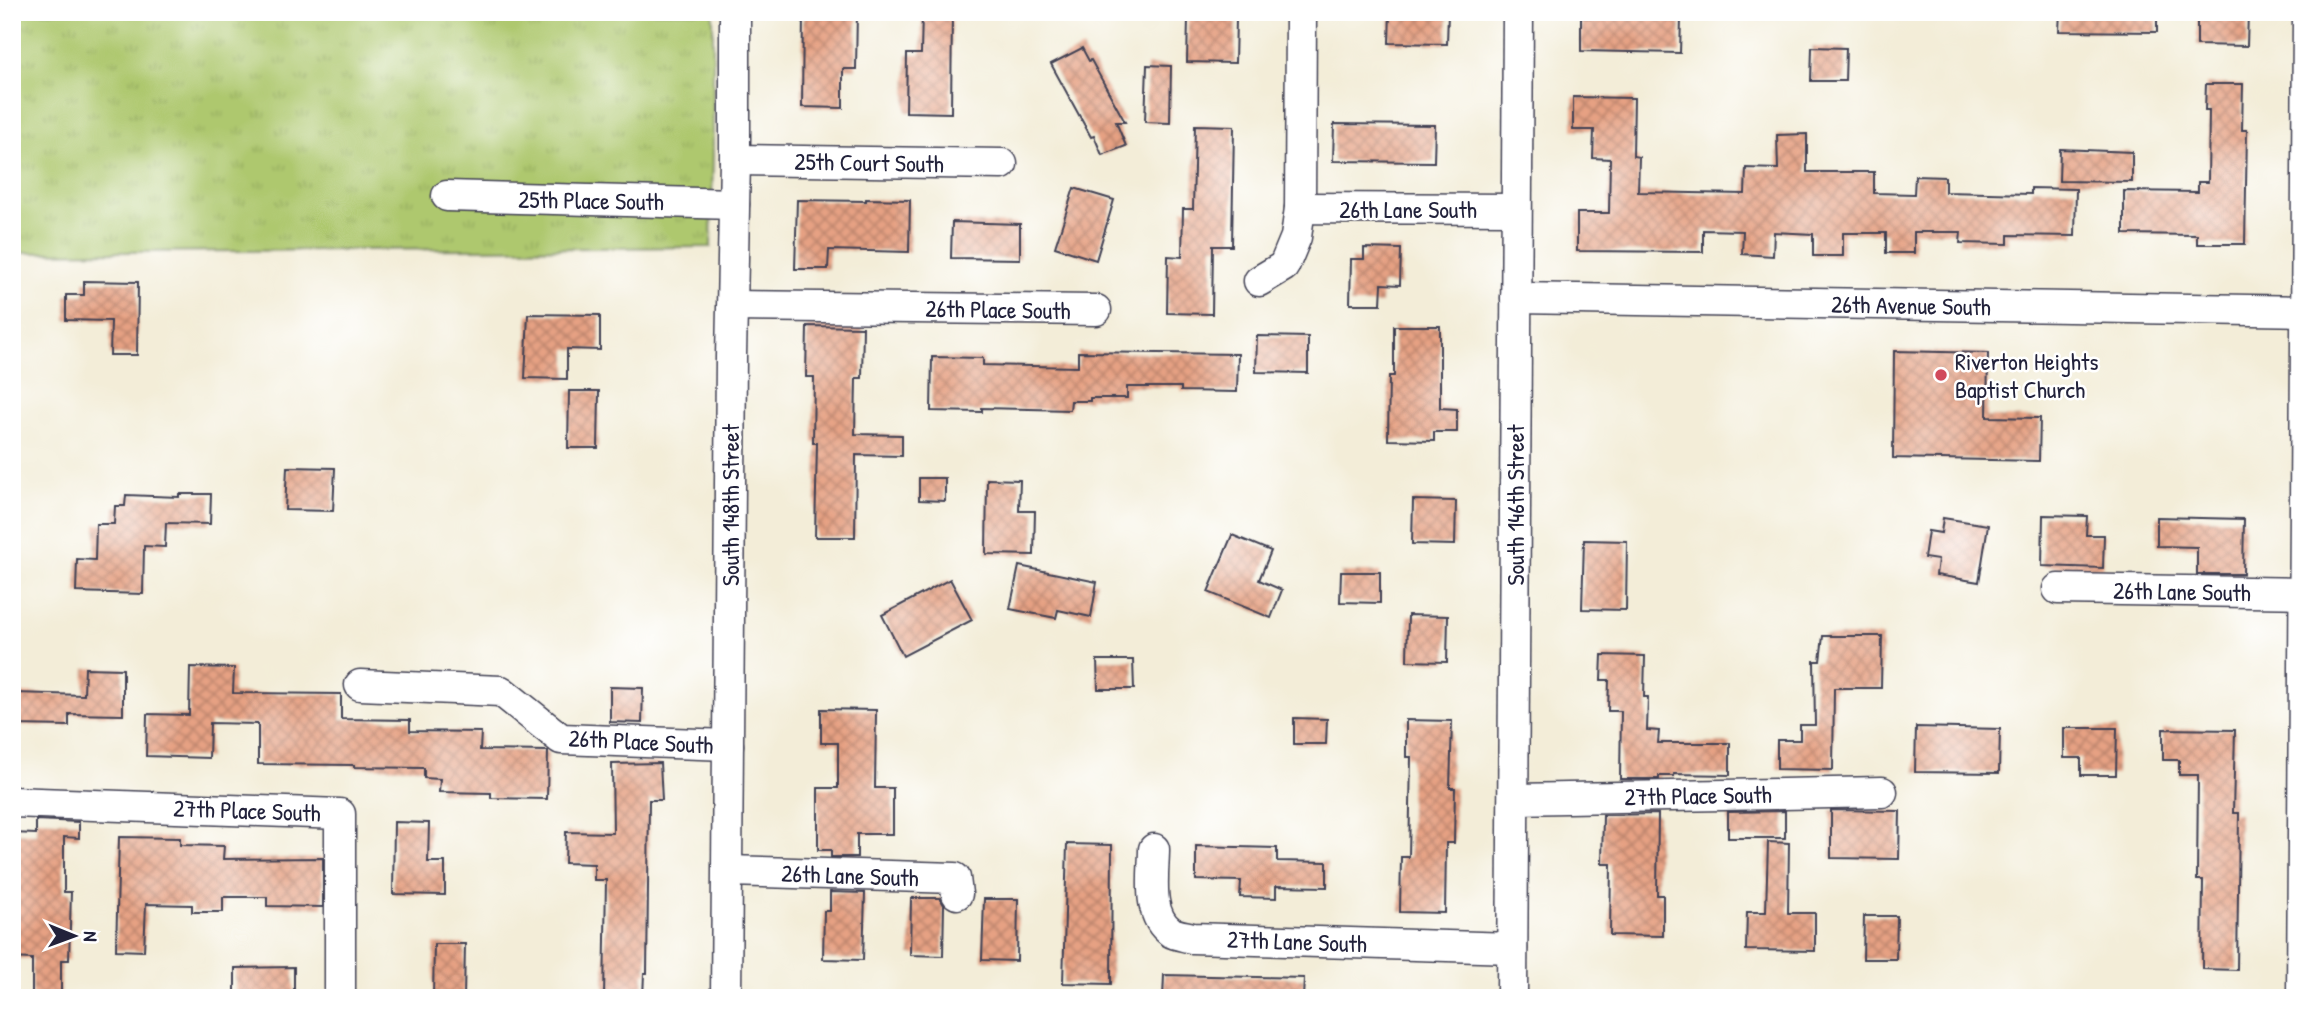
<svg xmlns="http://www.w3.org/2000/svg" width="2322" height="1010" viewBox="0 0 2322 1010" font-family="'Patrick Hand',sans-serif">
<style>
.grass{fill:url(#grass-tufts);stroke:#687554;stroke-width:2}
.building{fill:url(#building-cross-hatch)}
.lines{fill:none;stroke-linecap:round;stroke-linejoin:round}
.minor-casing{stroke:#414053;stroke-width:33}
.minor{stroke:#fff;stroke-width:30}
.poi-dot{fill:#d1495b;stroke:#fff;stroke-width:2.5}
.labels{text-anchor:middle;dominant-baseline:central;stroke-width:5;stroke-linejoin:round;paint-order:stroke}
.street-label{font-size:24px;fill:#22223b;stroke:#fff}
.poi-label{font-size:24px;fill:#22223b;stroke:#fff;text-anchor:start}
</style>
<defs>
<pattern id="grass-tufts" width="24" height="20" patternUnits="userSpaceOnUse" patternTransform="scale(1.75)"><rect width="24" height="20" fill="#aec86e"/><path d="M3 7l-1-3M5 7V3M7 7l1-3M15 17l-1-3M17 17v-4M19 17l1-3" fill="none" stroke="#95ac60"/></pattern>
<pattern id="building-cross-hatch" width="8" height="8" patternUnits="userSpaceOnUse" patternTransform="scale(1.75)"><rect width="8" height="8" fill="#e6a183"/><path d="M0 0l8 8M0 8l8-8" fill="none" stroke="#ba836c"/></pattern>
</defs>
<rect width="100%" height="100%" fill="#fff"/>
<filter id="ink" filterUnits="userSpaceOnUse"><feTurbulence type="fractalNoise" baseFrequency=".0143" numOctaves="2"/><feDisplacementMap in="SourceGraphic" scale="14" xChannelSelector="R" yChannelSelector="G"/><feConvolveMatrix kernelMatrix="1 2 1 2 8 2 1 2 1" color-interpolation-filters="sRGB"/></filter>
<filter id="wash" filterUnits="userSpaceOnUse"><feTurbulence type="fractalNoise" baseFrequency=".00686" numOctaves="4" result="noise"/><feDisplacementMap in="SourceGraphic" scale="28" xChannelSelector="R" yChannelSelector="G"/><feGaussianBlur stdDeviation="1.57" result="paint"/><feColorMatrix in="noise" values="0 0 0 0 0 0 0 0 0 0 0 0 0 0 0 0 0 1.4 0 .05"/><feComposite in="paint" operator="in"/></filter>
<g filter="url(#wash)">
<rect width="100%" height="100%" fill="#f3edd8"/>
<!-- grass -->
<path class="grass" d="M 12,12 L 713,12 L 713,155 L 711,247 L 12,253 Z"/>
<g id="blocks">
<!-- building -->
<g class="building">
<path d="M 803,12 L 857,12 L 856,69 L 843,69 L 843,108 L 802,107 Z"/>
<path d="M 922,12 L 952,12 L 951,113 L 906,112 L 907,54 L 921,54 Z"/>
<path d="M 1390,12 L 1448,12 L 1447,44 L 1389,43 Z"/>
<path d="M 2060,12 L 2157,12 L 2157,32 L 2059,31 Z"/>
<path d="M 2197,12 L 2248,12 L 2247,46 L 2197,45 Z"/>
<path d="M 1581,17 L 1681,19 L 1680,53 L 1581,51 Z"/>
<path d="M 1188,18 L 1236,19 L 1235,63 L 1187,62 Z"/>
<path d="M 1812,47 L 1846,48 L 1845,81 L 1811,81 Z"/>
<path d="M 1082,48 L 1089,61 L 1091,60 L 1125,122 L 1116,122 L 1126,146 L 1102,155 L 1094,136 L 1091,137 L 1051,64 Z"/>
<path d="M 1147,65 L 1171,66 L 1170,123 L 1145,122 Z"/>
<path d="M 2206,84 L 2243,84 L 2242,130 L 2247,130 L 2245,244 L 2197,244 L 2197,235 L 2124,234 L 2124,191 L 2198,192 L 2198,182 L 2208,182 L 2209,110 L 2205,110 Z"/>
<path d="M 1573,97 L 1634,98 L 1633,156 L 1639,157 L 1638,192 L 1745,194 L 1746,168 L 1778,169 L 1777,135 L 1807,134 L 1807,172 L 1874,172 L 1874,193 L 1914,194 L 1915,176 L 1945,177 L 1945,192 L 2031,194 L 2031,188 L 2076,189 L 2075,236 L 2008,235 L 2008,244 L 1960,243 L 1961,232 L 1914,232 L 1914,253 L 1886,253 L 1886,233 L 1843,233 L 1843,256 L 1813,256 L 1813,234 L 1774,232 L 1773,256 L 1742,254 L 1743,231 L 1703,230 L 1703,252 L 1577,251 L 1577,213 L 1609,213 L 1610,159 L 1593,158 L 1594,130 L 1573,130 Z"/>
<path d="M 1334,124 L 1435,125 L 1434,162 L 1333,161 Z"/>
<path d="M 1195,125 L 1234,126 L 1232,246 L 1213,246 L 1212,314 L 1167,313 L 1168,256 L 1182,257 L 1183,209 L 1193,209 Z"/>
<path d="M 2060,149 L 2132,152 L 2132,182 L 2059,181 Z"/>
<path d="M 1074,188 L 1114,200 L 1096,260 L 1055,247 Z"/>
<path d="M 866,199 L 910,200 L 909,252 L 829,250 L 828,269 L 795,269 L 797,200 L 866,201 Z"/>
<path d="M 952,222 L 1020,224 L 1020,259 L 951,258 Z"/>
<path d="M 1364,248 L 1401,249 L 1400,285 L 1382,284 L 1381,304 L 1350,304 L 1351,259 L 1364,259 Z"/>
<path d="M 84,281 L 138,282 L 137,355 L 110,355 L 111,321 L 66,320 L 66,295 L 84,295 Z"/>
<path d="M 528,314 L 600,315 L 600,350 L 567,349 L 567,379 L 525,378 Z"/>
<path d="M 807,326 L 863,327 L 862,378 L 856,378 L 855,434 L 902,435 L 902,456 L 856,455 L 855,537 L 815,537 L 817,443 L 813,443 L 814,377 L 806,377 Z"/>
<path d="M 1394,326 L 1440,326 L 1440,408 L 1457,409 L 1457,432 L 1434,432 L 1434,441 L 1388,440 L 1389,376 L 1394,376 Z"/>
<path d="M 1257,336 L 1308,337 L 1308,373 L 1256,372 Z"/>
<path d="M 1894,351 L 1988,353 L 1987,417 L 2040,418 L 2039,461 L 1893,458 Z"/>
<path d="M 1078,352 L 1238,354 L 1237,392 L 1181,391 L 1181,387 L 1127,387 L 1127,398 L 1090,398 L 1090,401 L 1071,401 L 1070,410 L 982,408 L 982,412 L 931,411 L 932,357 L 983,358 L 983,365 L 1078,367 Z"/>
<path d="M 569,391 L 599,391 L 598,448 L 568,448 Z"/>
<path d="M 287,467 L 335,468 L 333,511 L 285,510 Z"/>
<path d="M 919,478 L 945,478 L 945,501 L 919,500 Z"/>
<path d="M 987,479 L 1020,480 L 1019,511 L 1035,511 L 1034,555 L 986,554 Z"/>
<path d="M 179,494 L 211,494 L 210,524 L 166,523 L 165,547 L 144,546 L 143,594 L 76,592 L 77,559 L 95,560 L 96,524 L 114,524 L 115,506 L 125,506 L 126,495 L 179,497 Z"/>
<path d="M 1413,500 L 1456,501 L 1455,545 L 1412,544 Z"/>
<path d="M 2043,515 L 2087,516 L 2086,535 L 2104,535 L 2103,568 L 2042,566 Z"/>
<path d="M 2157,517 L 2244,519 L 2243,574 L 2197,574 L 2197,547 L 2157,546 Z"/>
<path d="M 1943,518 L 1988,525 L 1979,582 L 1936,575 L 1938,560 L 1924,558 L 1928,531 L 1941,533 Z"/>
<path d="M 1232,535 L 1271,551 L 1259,580 L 1282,590 L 1271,618 L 1208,592 Z"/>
<path d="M 1584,540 L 1627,541 L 1626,610 L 1582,609 Z"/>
<path d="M 1019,566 L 1097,582 L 1091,617 L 1058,610 L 1056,618 L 1010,609 Z"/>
<path d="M 1341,572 L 1380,572 L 1380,603 L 1340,602 Z"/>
<path d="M 950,579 L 972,620 L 903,656 L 882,615 Z"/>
<path d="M 1408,615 L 1448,616 L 1447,662 L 1407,661 Z"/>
<path d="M 1823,636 L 1882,636 L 1881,688 L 1834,688 L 1833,770 L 1777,769 L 1777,740 L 1800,740 L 1800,725 L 1815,725 L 1814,661 L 1820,661 Z"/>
<path d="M 1602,655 L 1645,656 L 1644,697 L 1648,697 L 1647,730 L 1659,731 L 1658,743 L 1730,743 L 1730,775 L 1674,774 L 1674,776 L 1659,776 L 1659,779 L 1620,779 L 1621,711 L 1608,711 L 1609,680 L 1601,680 Z"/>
<path d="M 1097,660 L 1133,660 L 1134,689 L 1098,689 Z"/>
<path d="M 190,667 L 234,668 L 233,693 L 341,694 L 341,719 L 410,720 L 410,731 L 481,732 L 480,750 L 548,751 L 547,799 L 491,798 L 491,793 L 439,792 L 440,779 L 424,778 L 424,768 L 354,767 L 354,765 L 258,764 L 258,724 L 210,723 L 209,758 L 146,756 L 147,714 L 189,715 Z"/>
<path d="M 85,668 L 123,669 L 123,715 L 69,714 L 69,726 L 15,725 L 15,693 L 84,695 Z"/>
<path d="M 610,687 L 643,688 L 642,723 L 610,722 Z"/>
<path d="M 821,709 L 876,710 L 875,788 L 893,788 L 893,834 L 857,834 L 857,857 L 831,857 L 831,850 L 818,850 L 818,788 L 838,788 L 838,743 L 821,743 Z"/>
<path d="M 1294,718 L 1327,719 L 1326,744 L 1294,744 Z"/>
<path d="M 1406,720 L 1452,721 L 1450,788 L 1455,788 L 1454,843 L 1446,843 L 1445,913 L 1400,912 L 1401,857 L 1409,857 L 1411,757 L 1406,757 Z"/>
<path d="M 1916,727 L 2000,729 L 1999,773 L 1915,772 Z"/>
<path d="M 2064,728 L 2117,728 L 2116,775 L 2081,775 L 2081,758 L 2064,758 Z"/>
<path d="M 2163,729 L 2235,730 L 2233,813 L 2239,813 L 2237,970 L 2202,969 L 2203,880 L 2197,880 L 2198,775 L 2179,775 L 2179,760 L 2163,760 Z"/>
<path d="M 660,763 L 662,800 L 649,800 L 647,973 L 644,973 L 643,998 L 604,998 L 606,880 L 594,880 L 594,864 L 565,863 L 566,832 L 613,833 L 612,764 Z"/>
<path d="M 1831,810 L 1900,811 L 1899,859 L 1831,858 Z"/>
<path d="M 1785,811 L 1785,838 L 1728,838 L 1728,812 Z"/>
<path d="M 1658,814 L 1657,895 L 1663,895 L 1663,936 L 1610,935 L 1611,864 L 1602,864 L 1603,815 Z"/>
<path d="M 36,820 L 79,822 L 79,838 L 64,837 L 64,892 L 71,892 L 69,960 L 61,960 L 61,998 L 32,998 L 32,959 L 12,958 L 12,833 L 36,834 Z"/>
<path d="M 394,822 L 429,823 L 428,862 L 445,862 L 445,895 L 393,894 Z"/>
<path d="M 119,837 L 180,838 L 180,845 L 224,846 L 223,859 L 323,858 L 323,907 L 267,906 L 267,897 L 223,897 L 223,912 L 192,912 L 192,905 L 146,904 L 144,951 L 116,950 Z"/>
<path d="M 1768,842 L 1789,843 L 1788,913 L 1815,913 L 1815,951 L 1746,950 L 1747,912 L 1766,912 Z"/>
<path d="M 1067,844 L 1112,845 L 1111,984 L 1063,983 Z"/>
<path d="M 1196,846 L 1277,848 L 1277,861 L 1327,862 L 1327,887 L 1276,886 L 1276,898 L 1240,897 L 1241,881 L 1196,880 Z"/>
<path d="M 830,892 L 865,893 L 863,960 L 823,959 L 824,911 L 830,911 Z"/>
<path d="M 911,898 L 940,898 L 944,905 L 943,956 L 910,955 Z"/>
<path d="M 984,899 L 1018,899 L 1017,961 L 982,960 Z"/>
<path d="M 1864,916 L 1897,916 L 1896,959 L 1863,959 Z"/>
<path d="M 434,944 L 465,944 L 464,998 L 433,998 Z"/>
<path d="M 294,967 L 294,998 L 235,998 L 235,968 Z"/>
<path d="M 1164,975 L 1304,978 L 1303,998 L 1163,998 Z"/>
</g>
</g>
</g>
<g filter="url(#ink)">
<use href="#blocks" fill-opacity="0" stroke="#414053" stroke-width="2"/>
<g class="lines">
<!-- minor casing -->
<g class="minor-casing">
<g id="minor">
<path d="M 735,160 L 1002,164"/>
<path d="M 447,196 L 734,204"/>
<path d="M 1300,208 L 1301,12"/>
<path d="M 1259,281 L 1284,266 L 1296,237 L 1300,208 L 1515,209"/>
<path d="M 1516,298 L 2306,311"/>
<path d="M 733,306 L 1096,310"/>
<path d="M 2058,589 L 2305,593"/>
<path d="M 360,685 L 501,691 L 561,739 L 728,745"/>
<path d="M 1514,799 L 1882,792"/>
<path d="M 12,802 L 340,814 L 340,998"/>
<path d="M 1154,849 C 1154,874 1146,915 1171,932 C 1176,935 1185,936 1192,938 L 1512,948"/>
<path d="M 728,871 L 955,878 L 957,894"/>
<path d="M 726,998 L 731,357 L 735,160 L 735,12"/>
<path d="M 1512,998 L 1518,12"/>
<path d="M 2302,998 L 2308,12"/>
</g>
</g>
<!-- minor -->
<use href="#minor" class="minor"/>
</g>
</g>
<!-- markers -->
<circle class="poi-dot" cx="1941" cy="375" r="7"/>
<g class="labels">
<!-- street labels -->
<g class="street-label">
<text transform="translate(869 162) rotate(1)">25th Court South</text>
<text transform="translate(591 200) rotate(1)">25th Place South</text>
<text x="1408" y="209">26th Lane South</text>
<text transform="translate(1911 305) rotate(1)">26th Avenue South</text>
<text transform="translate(998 309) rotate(1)">26th Place South</text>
<text transform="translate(730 505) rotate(-90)">South 148th Street</text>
<text transform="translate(1515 505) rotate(-90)">South 146th Street</text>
<text transform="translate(2182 591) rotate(1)">26th Lane South</text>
<text transform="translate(641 741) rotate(3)">26th Place South</text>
<text transform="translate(1698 795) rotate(-1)">27th Place South</text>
<text transform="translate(247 810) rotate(2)">27th Place South</text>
<text transform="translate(850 875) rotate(2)">26th Lane South</text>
<text transform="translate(1297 941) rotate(2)">27th Lane South</text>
</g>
<!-- poi labels -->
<g class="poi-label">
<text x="1955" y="361">Riverton Heights<tspan x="1955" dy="28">Baptist Church</tspan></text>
</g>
</g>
<!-- margin -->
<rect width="2322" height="1010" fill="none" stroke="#fff" stroke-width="42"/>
<!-- north arrow -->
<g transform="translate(74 936) rotate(91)" stroke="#ffffff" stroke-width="5" paint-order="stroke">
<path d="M0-5L12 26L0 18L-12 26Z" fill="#22223b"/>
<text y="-10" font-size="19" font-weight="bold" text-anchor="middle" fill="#22223b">N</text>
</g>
</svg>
